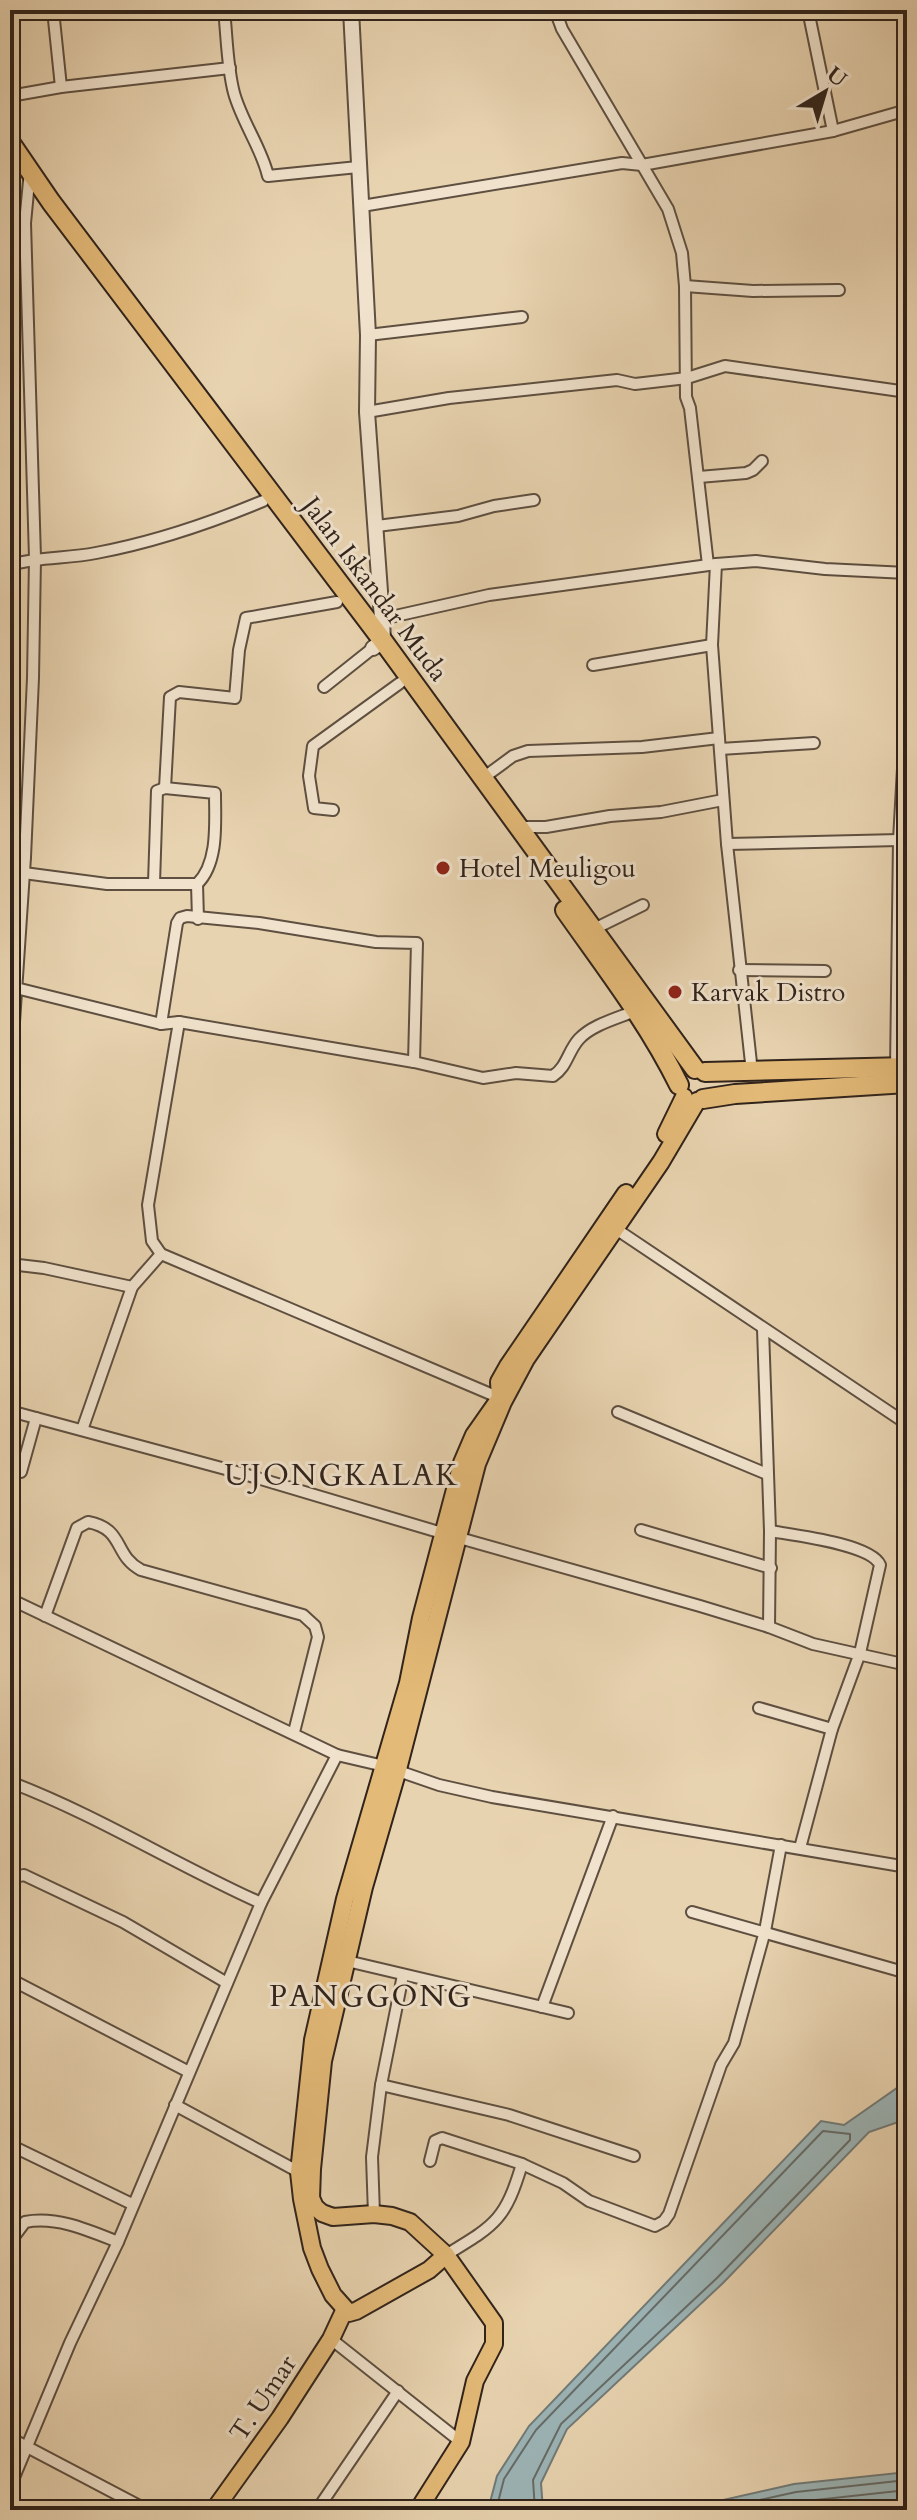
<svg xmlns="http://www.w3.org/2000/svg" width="917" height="2520" viewBox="0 0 917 2520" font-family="Cardo,serif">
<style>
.water{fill:#9cb5b7;stroke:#717b79;stroke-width:2}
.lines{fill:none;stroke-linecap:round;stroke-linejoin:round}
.shore{stroke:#666c69;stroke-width:2}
.minor-casing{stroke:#5e4f40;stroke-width:14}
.tertiary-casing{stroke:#5e4f40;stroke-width:18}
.primary-casing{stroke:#30231b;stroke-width:20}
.trunk-casing{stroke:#30231b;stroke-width:22}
.minor{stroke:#f0e2cc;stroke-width:10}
.tertiary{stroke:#f0e2cc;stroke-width:14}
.primary{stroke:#e4ba78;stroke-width:16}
.trunk{stroke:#e4ba78;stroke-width:18}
.poi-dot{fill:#8f2418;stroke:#f0e2cc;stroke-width:3}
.labels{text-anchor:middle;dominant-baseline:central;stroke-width:6;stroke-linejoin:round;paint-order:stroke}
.street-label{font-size:26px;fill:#30231b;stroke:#f0e2cc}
.poi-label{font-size:26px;fill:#30231b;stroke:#f0e2cc;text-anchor:start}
.quarter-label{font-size:30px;letter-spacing:2px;fill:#30231b;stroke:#f0e2cc}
</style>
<rect width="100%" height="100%" fill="#e8d3b0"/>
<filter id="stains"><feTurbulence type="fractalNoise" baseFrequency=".0025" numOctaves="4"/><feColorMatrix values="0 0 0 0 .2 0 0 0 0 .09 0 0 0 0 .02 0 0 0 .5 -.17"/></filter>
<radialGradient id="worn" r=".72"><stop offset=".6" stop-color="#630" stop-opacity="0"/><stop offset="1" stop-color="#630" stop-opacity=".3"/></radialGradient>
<!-- water -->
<g class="water">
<path d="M 907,2081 L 907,2119 L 869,2132 L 723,2283 L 567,2429 L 541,2483 L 543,2510 L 488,2510 L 497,2476 L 529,2426 L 821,2121 L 844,2125 Z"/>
<path d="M 907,2472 L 907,2510 L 679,2510 L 794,2484 Z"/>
</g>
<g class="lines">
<!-- shore -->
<g class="shore">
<path d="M 496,2510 L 504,2479 L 536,2430 L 823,2131 L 850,2134 L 850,2140 L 717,2278 L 561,2424 L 533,2480 L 535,2510"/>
<path d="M 714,2510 L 796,2492 L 907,2480"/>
<path d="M 761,2510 L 797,2502 L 907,2490"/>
</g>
<!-- minor casing -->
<g class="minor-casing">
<g id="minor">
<path d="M 53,10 L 61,87"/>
<path d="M 224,10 C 227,37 227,67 234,93 C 242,122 262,149 268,176 L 358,167"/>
<path d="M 555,10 L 562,29 L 668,209 L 682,253 L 685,286 L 686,397 L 690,408 L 708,565"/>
<path d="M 808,10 L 833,131"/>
<path d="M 10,96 L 61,87 L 230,68"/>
<path d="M 362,206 L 622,163 L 642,165 L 833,131 L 907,110"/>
<path d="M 685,286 L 753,291 L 839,290"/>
<path d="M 368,335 L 522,317"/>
<path d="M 367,412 L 449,398 L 617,380 L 635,384 L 687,378 L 725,366 L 907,392"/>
<path d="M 699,477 L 746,473 L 753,470 L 762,461"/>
<path d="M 377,526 L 458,516 L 494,506 L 534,500"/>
<path d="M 716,564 L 712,645 L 727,844 L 752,1072"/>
<path d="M 10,565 C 40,556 67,559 96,553 C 155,542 208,524 263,501"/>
<path d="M 382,619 L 489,595 L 716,564 L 756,561 L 825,569 L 907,573"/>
<path d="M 593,665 L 712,645"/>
<path d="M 324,687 L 373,648"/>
<path d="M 720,749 L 814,743"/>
<path d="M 483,778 L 513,756 L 528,751 L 642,747 L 719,738"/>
<path d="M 165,788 L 170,697 L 179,692 L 235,698 L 239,650 L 246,618 L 337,602"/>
<path d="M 333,810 L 314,808 L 309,776 L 313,746 L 400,683"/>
<path d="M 520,827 L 546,827 L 610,816 L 661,812 L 723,800"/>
<path d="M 727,844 L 899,840"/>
<path d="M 10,855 L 25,857"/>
<path d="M 24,873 L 107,884 L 197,884 C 219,863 215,822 215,793 L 165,788 L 157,791 L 154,883"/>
<path d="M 197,884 L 198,919"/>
<path d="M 594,929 L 643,905"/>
<path d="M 739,970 L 825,971"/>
<path d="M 16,988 L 161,1024 L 179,1022 L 414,1062 L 483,1078 L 516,1073 L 553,1076 C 567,1067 568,1051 579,1039 C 593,1024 619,1018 637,1010"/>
<path d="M 179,1022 L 148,1205 L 152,1241 L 161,1254 L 500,1398"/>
<path d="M 161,1024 L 177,923 L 180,918 L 187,916 L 259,923 L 376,942 L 417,943 L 414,1062"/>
<path d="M 896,1068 L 899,840 L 907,697"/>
<path d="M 10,1082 L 25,857 L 33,678 L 35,558 L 25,223 L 30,171"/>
<path d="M 616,1229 L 907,1424"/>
<path d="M 10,1264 L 44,1268 L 132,1287"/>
<path d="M 763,1329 L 770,1531 L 769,1627"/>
<path d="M 10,1411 L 244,1474 L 442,1533"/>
<path d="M 618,1412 L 767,1474"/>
<path d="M 82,1430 L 132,1287 L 161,1254"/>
<path d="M 21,1472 L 36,1418"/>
<path d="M 641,1530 L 771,1568"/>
<path d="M 770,1531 C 793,1535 871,1544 880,1565 L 860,1653 L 832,1729 L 800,1848"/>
<path d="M 456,1537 L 700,1606 L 769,1627 L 813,1644 L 907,1665"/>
<path d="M 10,1599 L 337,1755 L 384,1766 L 439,1785 L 492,1797 L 907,1867"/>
<path d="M 45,1616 L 77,1528 L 88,1522 C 125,1529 113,1555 141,1570 L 303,1615 L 315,1626 L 318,1637 L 294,1732"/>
<path d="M 759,1708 L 832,1729"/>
<path d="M 10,1782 C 97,1815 176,1865 261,1903"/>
<path d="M 10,1878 L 24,1875 L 123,1922 L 227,1983"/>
<path d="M 692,1912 L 907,1973"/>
<path d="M 347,1961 L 568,2013"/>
<path d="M 10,1979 L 189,2072"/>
<path d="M 542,2007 L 613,1816"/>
<path d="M 381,2085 L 509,2115 L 634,2156"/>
<path d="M 175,2105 L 299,2172"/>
<path d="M 10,2145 L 132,2204"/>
<path d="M 430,2161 L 435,2141 L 442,2138 L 522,2164 L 563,2183 L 589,2201 L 655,2226 L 664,2221 L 669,2214 L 721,2065 L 734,2043 L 765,1931 L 781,1845"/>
<path d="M 374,2214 L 372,2157 L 381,2085 L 403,1975"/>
<path d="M 10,2242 L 25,2222 C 57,2216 88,2230 118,2242"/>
<path d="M 446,2255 C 495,2225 505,2221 522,2164"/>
<path d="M 331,2339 L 461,2442"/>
<path d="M 10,2438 L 147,2510"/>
<path d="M 10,2487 L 70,2343 L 118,2242 L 261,1903 L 337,1755"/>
<path d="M 317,2510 L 398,2391"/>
</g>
</g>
<!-- tertiary casing -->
<g class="tertiary-casing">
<path id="tertiary" d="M 351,10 L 368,335 L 367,412 L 382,619 L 383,641 L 373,648"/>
</g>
<!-- primary casing -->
<g class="primary-casing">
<g id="primary">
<path d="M 666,1134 L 684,1097"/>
<path d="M 446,2255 L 429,2270 L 356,2311 L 349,2313 L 333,2295 L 320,2269 L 312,2248 L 302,2199 L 299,2172 L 313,2040 L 345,1899 L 408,1683 L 421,1618 L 462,1463 L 474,1435 L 500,1398 L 499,1382 L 508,1366 L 626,1193"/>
<path d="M 214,2510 L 280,2418 L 331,2339 L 345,2309"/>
<path d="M 418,2510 L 461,2442 L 475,2381 L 494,2344 L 494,2323 L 446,2255 L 410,2222 L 392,2216 L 374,2214 L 333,2217 L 322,2213 L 315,2207 L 311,2198 L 312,2169 L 323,2061 L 364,1887 L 397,1773 L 477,1464 L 503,1402 L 526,1359 L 661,1162 L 697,1101"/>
</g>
</g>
<!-- trunk casing -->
<g class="trunk-casing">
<g id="trunk">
<path d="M 10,142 L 51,202 L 383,641 L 695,1069"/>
<path d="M 565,910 C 605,967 648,1022 679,1085"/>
<path d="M 705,1072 L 907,1067"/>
<path d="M 703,1099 L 735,1094 L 907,1083"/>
</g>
</g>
<!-- minor -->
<use href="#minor" class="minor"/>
<!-- tertiary -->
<use href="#tertiary" class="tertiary"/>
<!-- primary -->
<use href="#primary" class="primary"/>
<!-- trunk -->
<use href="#trunk" class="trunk"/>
</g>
<!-- markers -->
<g class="poi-dot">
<circle cx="443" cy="868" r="8"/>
<circle cx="675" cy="992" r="8"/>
</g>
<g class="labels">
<!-- street labels -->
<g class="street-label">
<text transform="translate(375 589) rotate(53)">Jalan Iskandar Muda</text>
<text transform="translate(263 2398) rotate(-56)">T. Umar</text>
</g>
<!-- poi labels -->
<g class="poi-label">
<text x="459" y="868">Hotel Meuligou</text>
<text x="691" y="992">Karvak Distro</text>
</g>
<!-- quarter labels -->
<g class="quarter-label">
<text x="342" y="1475">UJONGKALAK</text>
<text x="371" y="1996">PANGGONG</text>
</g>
</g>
<!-- margin -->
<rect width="917" height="2520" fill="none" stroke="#e8d3b0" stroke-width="40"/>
<rect x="12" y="12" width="893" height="2496" fill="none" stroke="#30231b" stroke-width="4"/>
<rect x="20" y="20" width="877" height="2480" fill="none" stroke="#30231b" stroke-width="2"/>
<!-- north arrow -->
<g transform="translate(825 92) rotate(38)" stroke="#f0e2cc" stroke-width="6" paint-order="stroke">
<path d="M0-6L14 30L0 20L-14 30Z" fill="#30231b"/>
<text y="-12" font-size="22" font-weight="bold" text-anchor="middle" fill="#30231b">U</text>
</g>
<rect width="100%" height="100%" filter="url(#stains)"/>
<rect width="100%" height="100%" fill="url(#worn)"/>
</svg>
